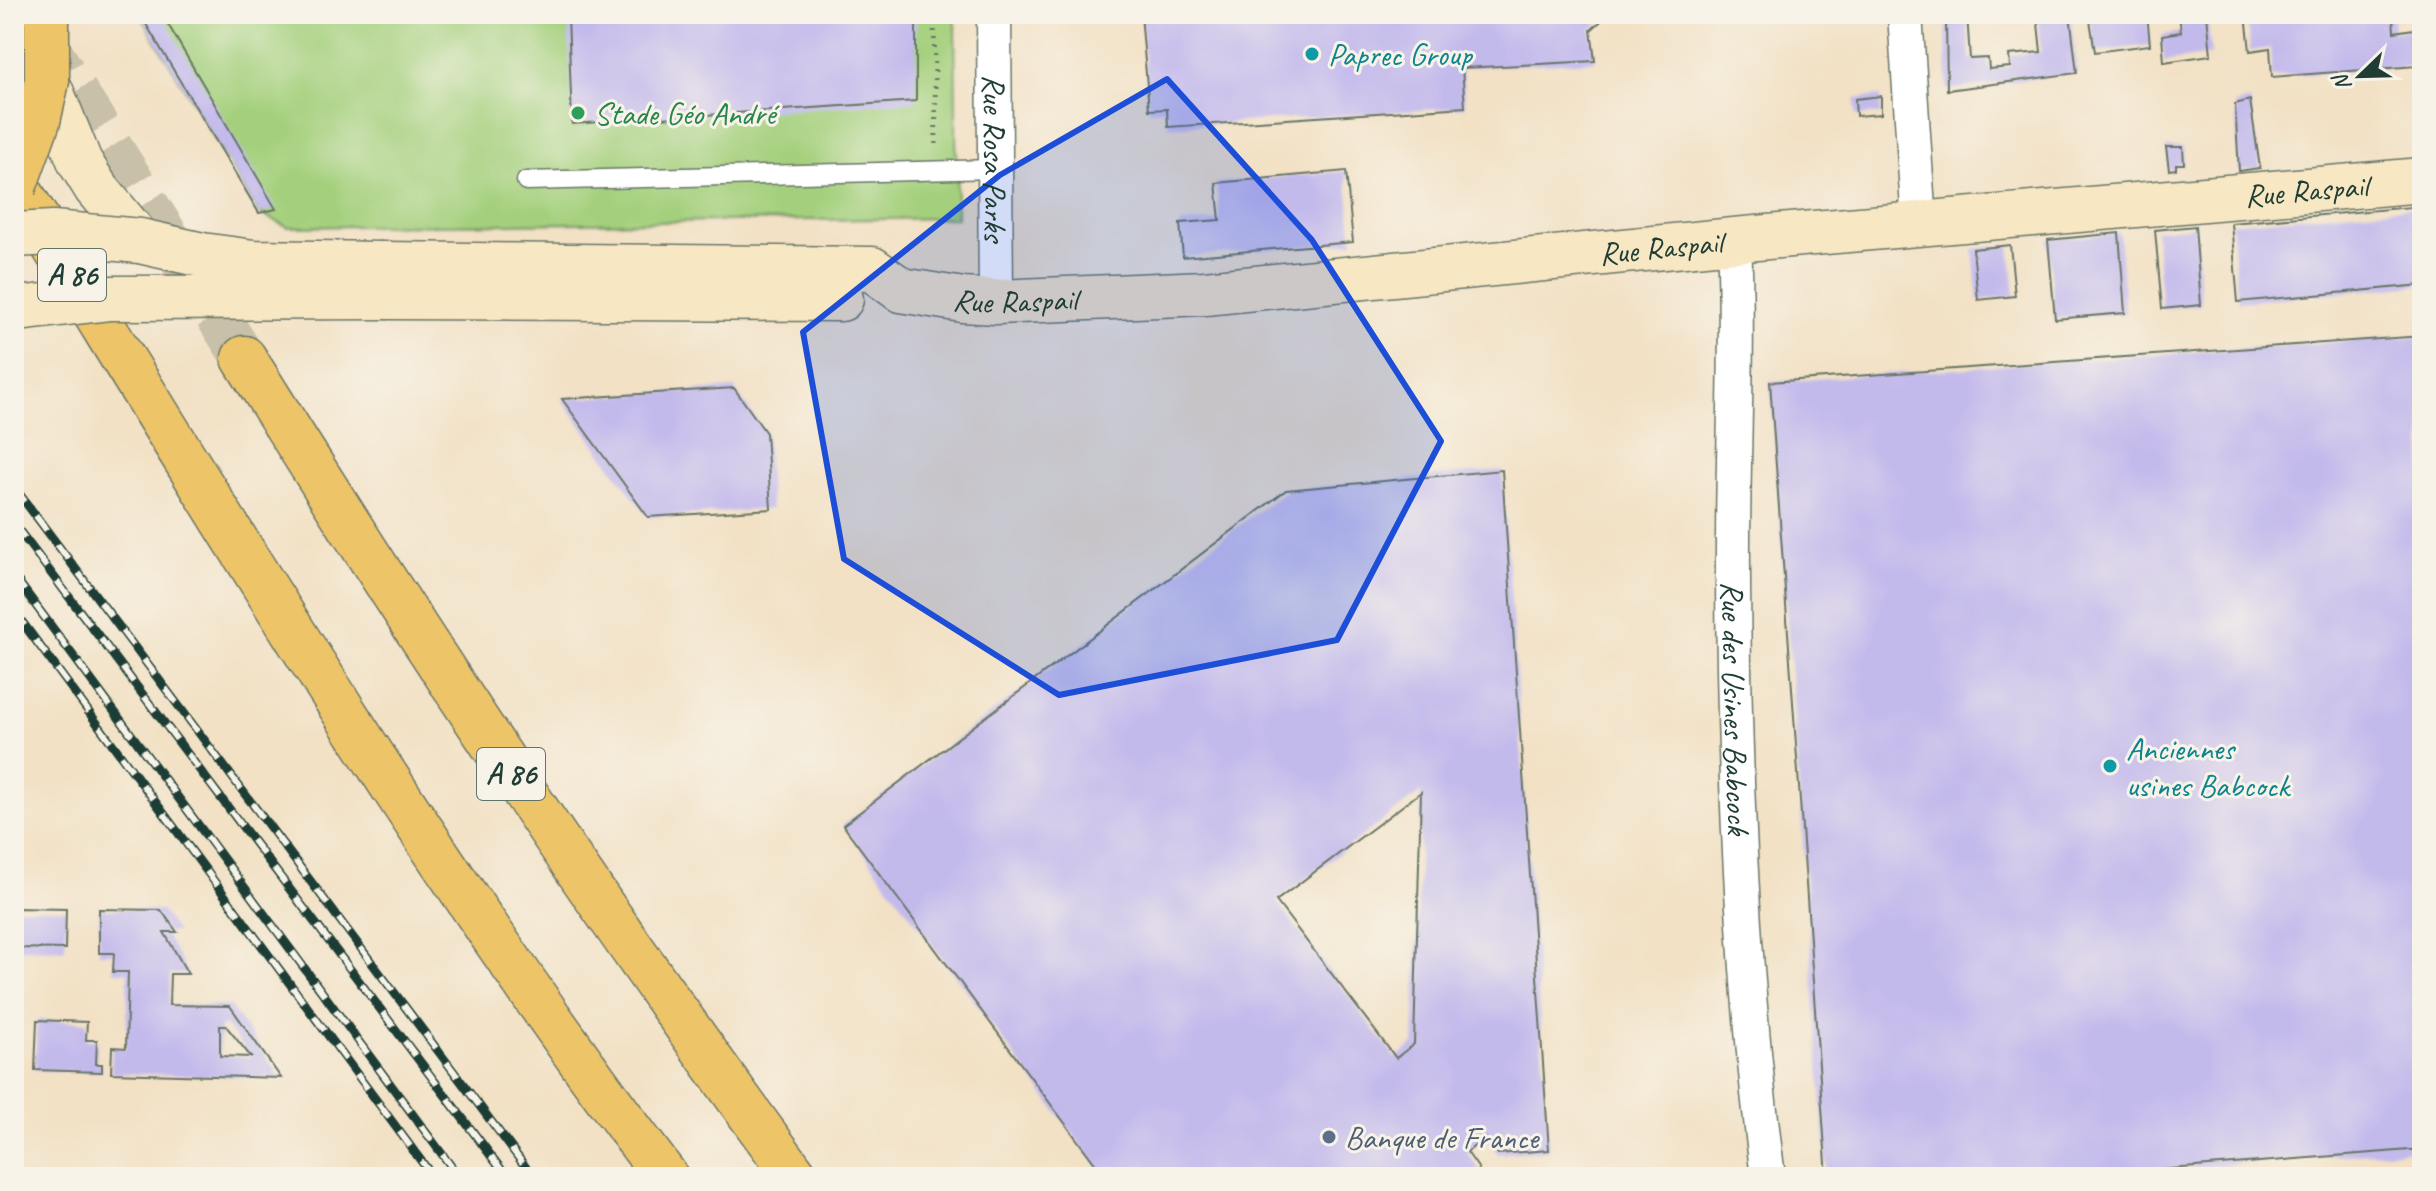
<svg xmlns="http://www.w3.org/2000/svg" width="2436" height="1191" viewBox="0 0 2436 1191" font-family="Caveat,sans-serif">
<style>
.green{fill:#a4d07d;stroke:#628658;stroke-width:2}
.building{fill:#c3baec;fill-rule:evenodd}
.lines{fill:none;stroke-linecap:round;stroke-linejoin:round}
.highway-tunnel{stroke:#c8c0a8;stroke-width:44;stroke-dasharray:44 22;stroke-linecap:butt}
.lane-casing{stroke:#697667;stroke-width:21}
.street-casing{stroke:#697667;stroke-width:37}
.secondary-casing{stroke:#697667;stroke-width:47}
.highway-casing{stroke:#697667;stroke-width:47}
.path{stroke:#697667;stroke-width:5;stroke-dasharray:2 6;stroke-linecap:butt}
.lane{stroke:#fff;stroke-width:18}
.street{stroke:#fff;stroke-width:34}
.secondary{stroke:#f8e7c3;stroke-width:44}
.highway{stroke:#eec469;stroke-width:44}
.rail-casing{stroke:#1f3d34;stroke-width:9}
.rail{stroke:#f7f3e8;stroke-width:6;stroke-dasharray:18;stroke-linecap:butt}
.secondary-bridge-casing{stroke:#697667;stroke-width:47;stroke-linecap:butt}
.primary-bridge-casing{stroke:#697667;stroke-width:47;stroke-linecap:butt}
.secondary-bridge{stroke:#f8e7c3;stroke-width:44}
.primary-bridge{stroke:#eec469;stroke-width:44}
.marked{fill:#1d4ed8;fill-opacity:0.2;stroke:#1d4ed8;stroke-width:6;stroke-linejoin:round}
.culture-dot{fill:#0f9aa8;stroke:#f7f3e8;stroke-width:3}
.leisure-dot{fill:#2e9e5b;stroke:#f7f3e8;stroke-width:3}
.service-dot{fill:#5c6f8a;stroke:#f7f3e8;stroke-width:3}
.labels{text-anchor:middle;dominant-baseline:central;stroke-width:6;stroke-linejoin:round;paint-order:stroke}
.shield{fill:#f7f3e8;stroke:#60746a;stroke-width:2}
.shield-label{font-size:30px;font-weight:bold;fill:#1f3d34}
.culture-label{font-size:32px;fill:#0d838f;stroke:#f7f3e8;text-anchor:start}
.leisure-label{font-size:32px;fill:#27864d;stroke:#f7f3e8;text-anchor:start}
.street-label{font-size:32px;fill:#1f3d34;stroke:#f7f3e8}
.service-label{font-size:32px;fill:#4e5e75;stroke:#f7f3e8;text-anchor:start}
</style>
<rect width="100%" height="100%" fill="#f7f3e8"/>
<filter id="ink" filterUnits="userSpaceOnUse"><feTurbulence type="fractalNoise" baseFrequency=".0125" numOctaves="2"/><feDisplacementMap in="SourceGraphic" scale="16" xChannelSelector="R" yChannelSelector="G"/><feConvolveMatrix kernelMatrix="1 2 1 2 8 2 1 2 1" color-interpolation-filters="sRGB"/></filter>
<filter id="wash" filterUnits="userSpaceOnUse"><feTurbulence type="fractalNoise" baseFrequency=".006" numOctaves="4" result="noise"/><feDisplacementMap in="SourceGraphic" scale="32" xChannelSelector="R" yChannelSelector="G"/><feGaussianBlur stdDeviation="1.8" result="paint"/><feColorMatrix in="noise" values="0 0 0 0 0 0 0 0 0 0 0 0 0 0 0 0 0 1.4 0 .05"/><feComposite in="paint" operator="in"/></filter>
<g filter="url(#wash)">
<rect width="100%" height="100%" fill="#f2e1c5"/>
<!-- green -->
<path class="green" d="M 140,14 L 955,14 L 957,218 L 288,227 L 259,213 Z"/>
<g id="blocks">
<!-- building -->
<g class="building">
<path d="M 140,14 L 162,14 L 276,209 L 259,213 Z"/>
<path d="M 568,14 L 916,14 L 916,101 L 572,124 Z"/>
<path d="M 1141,14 L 1609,14 L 1591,30 L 1595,61 L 1462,68 L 1465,107 L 1168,127 L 1167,109 L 1149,110 Z"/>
<path d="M 1967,14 L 1970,59 L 1988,58 L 1989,69 L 2010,67 L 2009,55 L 2041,52 L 2037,14 L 2070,14 L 2077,73 L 1947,90 L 1946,19 Z"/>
<path d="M 2089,14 L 2147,14 L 2150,45 L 2095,52 Z"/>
<path d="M 2179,14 L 2207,14 L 2211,55 L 2164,62 L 2162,35 L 2181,32 Z"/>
<path d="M 2246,14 L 2393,14 L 2394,32 L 2414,29 L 2416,66 L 2272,77 L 2270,48 L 2250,51 Z"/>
<path d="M 1881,96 L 1881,114 L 1856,116 L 1855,99 Z"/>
<path d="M 2250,100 L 2260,168 L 2239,171 L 2235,104 Z"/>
<path d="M 2166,147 L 2183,147 L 2184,164 L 2176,164 L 2176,169 L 2169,170 Z"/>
<path d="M 1346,171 L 1353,242 L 1183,257 L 1180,223 L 1220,220 L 1216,183 Z"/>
<path d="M 2422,206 L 2422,285 L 2238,302 L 2231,223 Z"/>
<path d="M 2195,226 L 2201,305 L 2162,309 L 2155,230 Z"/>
<path d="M 2119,233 L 2125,313 L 2055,319 L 2048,240 Z"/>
<path d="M 2010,245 L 2015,296 L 1978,300 L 1973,249 Z"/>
<path d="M 2422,336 L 2422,1149 L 2068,1177 L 1827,1177 L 1770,382 Z"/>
<path d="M 734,388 L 766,433 L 771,509 L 648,517 L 562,399 Z"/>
<path d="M 1502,470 L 1549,1150 L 1498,1154 L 1485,1138 L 1467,1152 L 1479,1169 L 1469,1177 L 1105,1177 L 843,825 L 1286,490 ZM 1421,792 L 1414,1044 L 1396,1058 L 1276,901 Z"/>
<path d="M 14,908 L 66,909 L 65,949 L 14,948 Z"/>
<path d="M 99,909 L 161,910 L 177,932 L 164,932 L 188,974 L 170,974 L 169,1005 L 230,1006 L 281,1078 L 111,1073 L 112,1047 L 126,1048 L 128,972 L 113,972 L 114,953 L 99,953 ZM 220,1026 L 226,1026 L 251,1057 L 220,1056 Z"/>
<path d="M 37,1020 L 87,1022 L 86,1040 L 97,1040 L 96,1064 L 102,1064 L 102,1072 L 35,1070 Z"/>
</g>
</g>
</g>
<g filter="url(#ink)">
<use href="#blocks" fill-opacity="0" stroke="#697667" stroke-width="2"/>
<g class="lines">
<!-- highway-tunnel -->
<path class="highway-tunnel" d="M 40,36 L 244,358"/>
<!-- lane casing -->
<g class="lane-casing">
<path id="lane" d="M 526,181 L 994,169"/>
</g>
<!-- street casing -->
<g class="street-casing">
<g id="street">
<path id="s1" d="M 994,14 L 996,302"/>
<path d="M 1905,14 L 1919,224"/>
<path id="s2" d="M 1734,240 C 1739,353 1732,465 1733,579 C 1734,778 1742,980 1768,1177"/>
</g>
</g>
<!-- secondary casing -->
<g class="secondary-casing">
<g id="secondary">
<path d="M 47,81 L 80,162 L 96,188 L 140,241"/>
<path id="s3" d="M 381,264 L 872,269 L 901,290 L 963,300 L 996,302 L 1205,293 L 1734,240 L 2422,180"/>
<path d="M 388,297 L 841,299"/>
</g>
</g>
<!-- highway casing -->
<g class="highway-casing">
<g id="highway">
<path d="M 14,182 C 223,519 426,861 666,1177"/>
<path d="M 244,358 C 418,638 600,912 796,1177"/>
</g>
</g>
<!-- path -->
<path class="path" d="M 934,14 L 936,145"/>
<!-- lane -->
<use href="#lane" class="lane"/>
<!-- street -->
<use href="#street" class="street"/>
<!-- secondary -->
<use href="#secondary" class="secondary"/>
<!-- highway -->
<use href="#highway" class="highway"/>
<!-- rail casing -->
<g class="rail-casing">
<g id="rail">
<path d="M 14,487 L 533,1177"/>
<path d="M 14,524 L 507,1177"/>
<path d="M 14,576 L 459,1177"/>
<path d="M 14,611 L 433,1177"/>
</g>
</g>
<!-- rail -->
<use href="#rail" class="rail"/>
<!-- secondary-bridge casing -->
<g class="secondary-bridge-casing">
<g id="secondary-bridge">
<path d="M 14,235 L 53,233 L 140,241 L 202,255 L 253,262 L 381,264"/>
<path d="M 18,309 L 110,298 L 388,297"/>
</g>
</g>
<!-- primary-bridge casing -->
<g class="primary-bridge-casing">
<path id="primary-bridge" d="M 14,187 L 38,121 L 47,81 L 47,14"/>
</g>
<!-- secondary-bridge -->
<use href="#secondary-bridge" class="secondary-bridge"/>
<!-- primary-bridge -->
<use href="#primary-bridge" class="primary-bridge"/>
</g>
</g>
<!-- marked area -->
<path class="marked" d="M 1167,79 L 1312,240 L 1441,441 L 1337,640 L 1059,695 L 844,559 L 803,332 L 1000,175 Z"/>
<!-- markers -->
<g class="culture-dot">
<circle cx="1312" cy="54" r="8"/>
<circle cx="2110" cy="766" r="8"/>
</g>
<circle class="leisure-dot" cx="578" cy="113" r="8"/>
<circle class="service-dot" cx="1329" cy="1137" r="8"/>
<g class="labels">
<!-- shield labels -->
<g class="shield">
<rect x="38" y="249" width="68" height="52" rx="6"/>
<rect x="477" y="748" width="68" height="52" rx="6"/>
</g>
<g class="shield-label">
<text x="72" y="275">A 86</text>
<text x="511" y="774">A 86</text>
</g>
<!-- culture labels -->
<g class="culture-label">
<text x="1328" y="54">Paprec Group</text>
<text x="2126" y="748">Anciennes<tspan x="2126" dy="37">usines Babcock</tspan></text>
</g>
<!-- leisure labels -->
<g class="leisure-label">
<text x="594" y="113">Stade Géo André</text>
</g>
<!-- street labels -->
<g class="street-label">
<text stroke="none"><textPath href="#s1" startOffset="144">Rue Rosa Parks</textPath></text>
<text stroke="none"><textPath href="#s3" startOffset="1938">Rue Raspail</textPath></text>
<text stroke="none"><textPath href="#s3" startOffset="1290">Rue Raspail</textPath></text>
<text stroke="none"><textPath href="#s3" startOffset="642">Rue Raspail</textPath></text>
<text stroke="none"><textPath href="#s2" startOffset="468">Rue des Usines Babcock</textPath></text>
</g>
<!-- service labels -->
<g class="service-label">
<text x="1345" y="1137">Banque de France</text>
</g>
</g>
<!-- margin -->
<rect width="2436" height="1191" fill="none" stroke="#f7f3e8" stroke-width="48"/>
<!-- north arrow -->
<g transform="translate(2360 76) rotate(247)" stroke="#f7f3e8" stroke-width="6" paint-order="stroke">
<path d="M0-6L14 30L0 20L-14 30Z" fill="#1f3d34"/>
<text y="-12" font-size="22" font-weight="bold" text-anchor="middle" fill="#1f3d34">N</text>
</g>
</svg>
